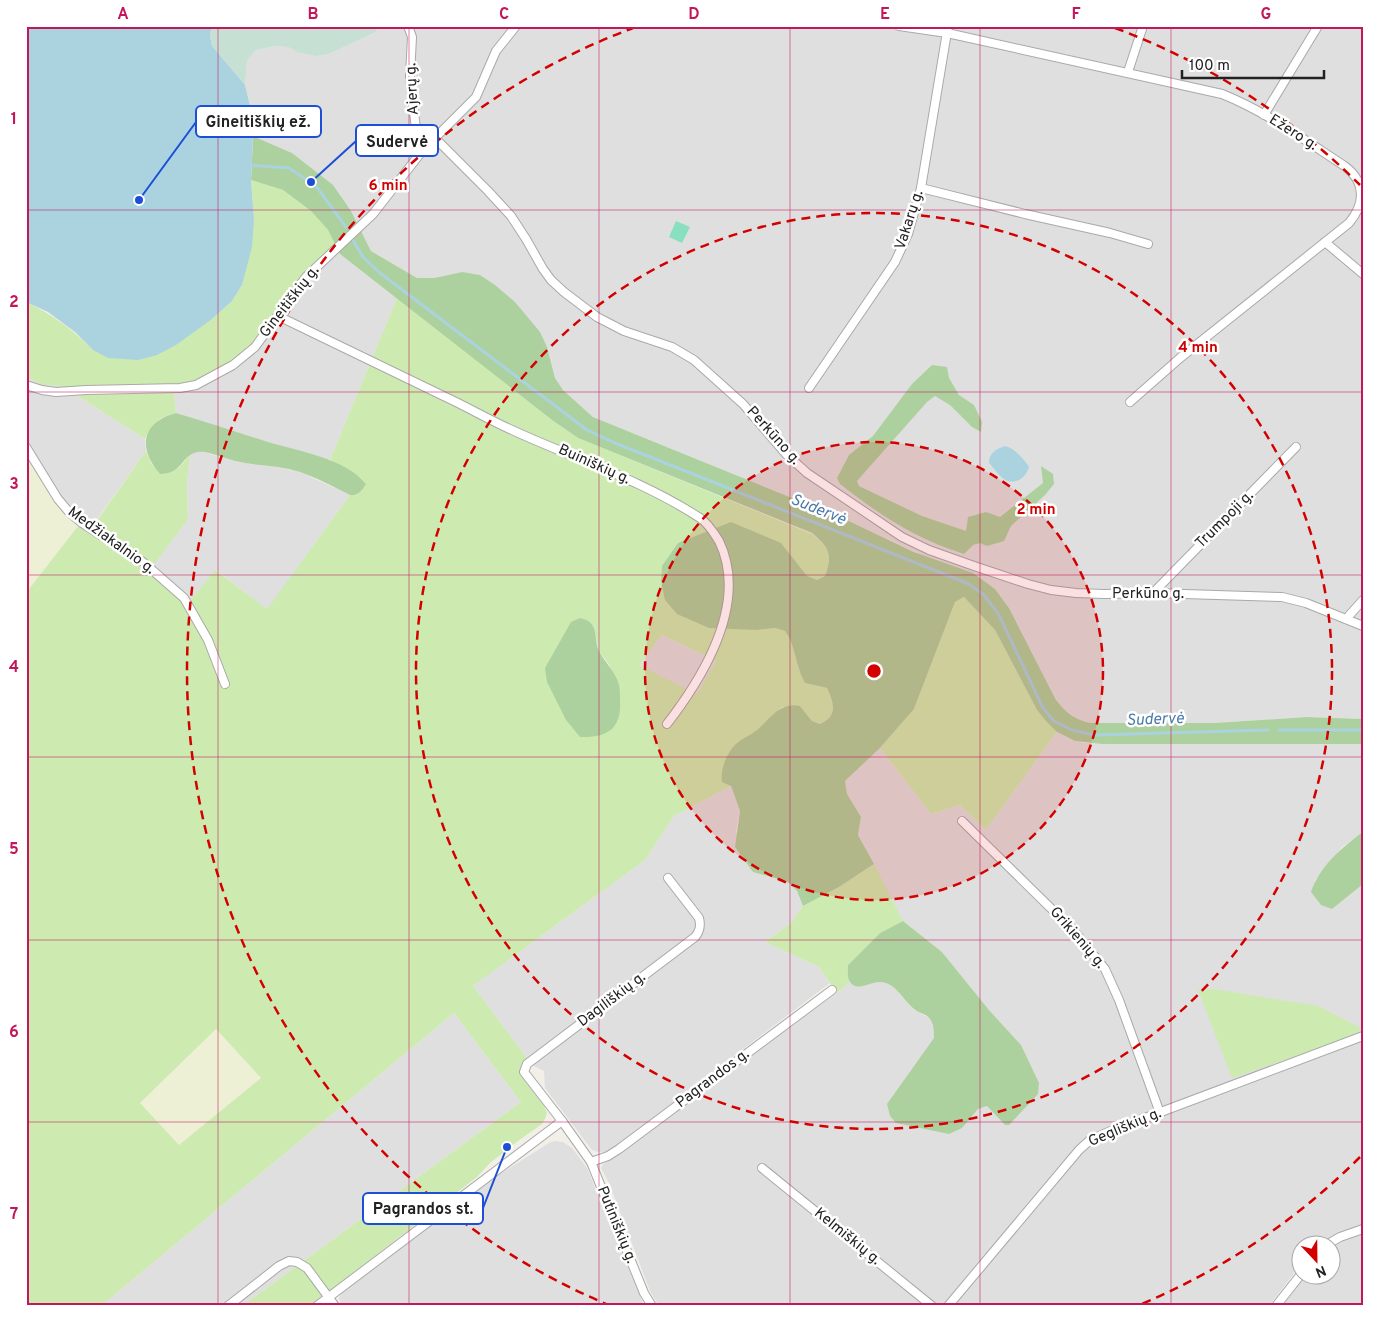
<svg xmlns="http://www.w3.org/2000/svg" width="1389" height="1332" viewBox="0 0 1389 1332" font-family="Overpass,sans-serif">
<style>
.residential{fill:#e0dfdf}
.farmland{fill:#eef0d5}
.grass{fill:#cdebb0;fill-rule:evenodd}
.forest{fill:#add19e}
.wetland{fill:#c6e0d4}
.pitch{fill:#88e0be}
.water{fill:#aad3df}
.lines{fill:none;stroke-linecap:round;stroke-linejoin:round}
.stream{stroke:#aad3df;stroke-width:3}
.street-casing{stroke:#a9a9a9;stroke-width:10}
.street{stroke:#fff;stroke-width:8}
.grid{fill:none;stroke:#c2185b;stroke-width:1;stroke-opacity:0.55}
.ring{fill:none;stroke:#d40000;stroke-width:2.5;stroke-dasharray:9 6}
.labels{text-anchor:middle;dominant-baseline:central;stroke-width:5;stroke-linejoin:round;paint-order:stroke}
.street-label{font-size:15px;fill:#222;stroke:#fff}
.water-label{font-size:16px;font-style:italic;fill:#4a7aab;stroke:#fff}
.centre{fill:#d40000;stroke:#fff;stroke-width:2.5}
.ring-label{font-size:15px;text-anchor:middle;font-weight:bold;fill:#d40000;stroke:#fff;stroke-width:5;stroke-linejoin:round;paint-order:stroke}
.leader{fill:none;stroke:#1d4ed8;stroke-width:2}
.callout-dot{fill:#1d4ed8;stroke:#fff;stroke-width:2}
.callout{fill:#fff;stroke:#1d4ed8;stroke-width:2}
.callout-label{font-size:16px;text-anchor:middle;font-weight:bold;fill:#222}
.neatline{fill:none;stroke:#c2185b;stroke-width:2}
.grid-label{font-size:16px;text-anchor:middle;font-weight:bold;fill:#c2185b}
</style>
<rect width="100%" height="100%" fill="#f2efe9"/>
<!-- residential -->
<g class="residential">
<path d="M 381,26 L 1363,26 L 1363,719 L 1307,717 L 1214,723 L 1092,723 L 1080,721 L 1067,712 L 1056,700 L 1009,608 L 995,589 L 851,522 L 593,417 L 563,390 L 555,378 L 547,347 L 462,272 L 434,278 L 417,278 L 371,251 L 364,237 L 292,153 L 253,136 L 252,114 L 245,85 L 247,61 L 256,50 L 275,46 L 288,47 L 299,53 L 317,56 L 329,54 L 374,33 Z"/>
<path d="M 336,245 L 340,254 L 397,298 L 330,460 L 269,443 L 176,413 L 173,385 L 259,338 L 308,270 Z"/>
<path d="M 26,377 L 43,385 L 62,386 L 145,439 L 146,451 L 87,533 L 69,519 L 59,508 L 26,457 Z"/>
<path d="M 200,451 L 238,462 L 262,464 L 300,472 L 350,495 L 267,610 L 216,570 L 191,600 L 152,566 L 188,519 L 187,482 L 190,454 Z"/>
<path d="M 662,635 L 716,661 L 697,695 L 638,665 Z"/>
<path d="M 1057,732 L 1075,741 L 1085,743 L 1363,744 L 1363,832 L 1342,847 L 1314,882 L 1360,886 L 1363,884 L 1363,1224 L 1328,1239 L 1321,1244 L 1302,1244 L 1301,1264 L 1269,1306 L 659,1306 L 650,1291 L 609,1183 L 601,1168 L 603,1164 L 618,1155 L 837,993 L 850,981 L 857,987 L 875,982 L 884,982 L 895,988 L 914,1010 L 930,1018 L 934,1029 L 934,1038 L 962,1128 L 978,1109 L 987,1106 L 1005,1125 L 1021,1045 L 989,1010 L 942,952 L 903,921 L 858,835 L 861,817 L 846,794 L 845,781 L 880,748 L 931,814 L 960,805 L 986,830 Z"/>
<path d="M 731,786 L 740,811 L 736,832 L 753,872 L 788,882 L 797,891 L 803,906 L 791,923 L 765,942 L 819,967 L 830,983 L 613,1148 L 605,1152 L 598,1152 L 592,1150 L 545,1088 L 544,1071 L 532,1065 L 473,986 L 645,860 L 674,816 Z"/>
<path d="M 454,1013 L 521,1102 L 242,1306 L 101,1306 Z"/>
<path d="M 555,1141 L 563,1142 L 572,1148 L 587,1168 L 644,1306 L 341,1306 L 339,1298 L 342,1293 L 481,1186 L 549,1143 Z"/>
<path d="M 1363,1233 L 1363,1306 L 1281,1306 L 1306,1275 L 1332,1274 L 1332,1246 Z"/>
</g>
<!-- farmland -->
<g class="farmland">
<path d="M 27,456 L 59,508 L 69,519 L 78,526 L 26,593 Z"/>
<path d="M 216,1029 L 261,1078 L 179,1146 L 140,1103 Z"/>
</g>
<!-- grass -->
<g class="grass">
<path d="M 251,180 L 283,190 L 311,211 L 328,230 L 336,245 L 308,270 L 259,338 L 248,348 L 217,371 L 198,381 L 188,384 L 173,385 L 176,413 C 159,417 153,423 145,439 L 62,386 L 43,385 L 26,377 L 26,302 C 53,315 72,329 93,350 L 212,319 L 232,301 L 242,285 L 254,219 Z"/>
<path d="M 397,298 L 552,420 L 578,438 L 812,534 C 829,547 833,555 825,576 L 817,580 L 807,577 L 781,543 L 757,630 L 775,628 L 785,631 C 796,646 795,666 805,683 L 827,688 C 834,703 838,716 820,724 L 812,721 L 800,706 L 782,707 L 753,734 L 737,743 L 729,755 L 723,768 L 731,786 L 674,816 L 645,860 L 473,986 L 532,1065 L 521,1076 L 544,1106 L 547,1113 L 545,1119 L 542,1124 L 518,1141 L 490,1163 L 477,1177 L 310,1306 L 242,1306 L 521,1102 L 454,1013 L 101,1306 L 27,1306 L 26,593 L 78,526 L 88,533 L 146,451 L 151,463 L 160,474 C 176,474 181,466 190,454 L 187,482 L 188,519 L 153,566 L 191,600 L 215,570 L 267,609 L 350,495 C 358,496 362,491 366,484 L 361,478 L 330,460 ZM 593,625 L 599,651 L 610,666 L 594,738 ZM 662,635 L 716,661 L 697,694 L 639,665 ZM 216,1029 L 261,1078 L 179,1145 L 140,1103 Z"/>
<path d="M 964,597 L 995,630 L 1037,710 L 1057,732 L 986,830 L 960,805 L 931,814 L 880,748 L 914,709 L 955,602 Z"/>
<path d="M 874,864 L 903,921 L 880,933 L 848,965 L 847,973 L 850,981 L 837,993 L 819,967 L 765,942 L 791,923 L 803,906 L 839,887 Z"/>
<path d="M 1214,989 L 1318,1006 L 1363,1029 L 1337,1042 L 1232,1078 L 1198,990 Z"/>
</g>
<!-- forest -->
<g class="forest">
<path d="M 253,136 L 292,153 L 333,185 L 351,211 L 371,251 L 417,278 L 434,278 L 462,272 L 480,275 L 495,285 L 515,302 L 540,332 L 547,347 L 555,378 L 563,390 L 593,417 L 851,522 L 914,552 L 973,573 L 995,589 L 1009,608 L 1056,700 C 1067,713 1074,720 1092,723 L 1214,723 L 1307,717 L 1363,719 L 1363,744 L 1102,744 L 1075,741 L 1057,732 L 1046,721 L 1037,710 L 995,630 L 964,597 L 955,602 L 914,709 L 880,748 L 845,781 L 847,794 L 861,817 L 858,835 L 874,864 L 839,887 L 803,906 L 797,891 L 788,882 L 753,872 L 735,847 L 740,811 L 731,786 L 722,782 C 720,769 727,752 737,743 C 743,738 751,735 757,730 C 771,718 780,702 800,706 L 812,721 L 820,724 C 838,716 834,703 827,688 L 805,683 C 795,666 796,646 785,631 L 775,628 L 757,630 L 709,628 L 677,614 L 665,600 L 661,581 L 662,566 L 678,543 L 731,522 L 781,543 L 807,576 L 817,580 L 825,576 C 833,555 829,547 812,533 L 578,438 L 552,420 L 340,254 L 328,230 L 311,211 L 283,190 L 251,180 Z"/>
<path d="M 932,365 L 947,367 L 949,378 L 959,395 L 974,405 L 982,422 L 981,432 L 972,427 L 950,405 L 935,396 L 927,402 L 857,481 L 859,486 L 922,516 L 966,531 L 968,517 L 986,512 L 1000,517 L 1043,483 L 1041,466 L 1053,474 L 1054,484 L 1045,495 L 1011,526 L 1004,541 L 987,546 L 980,543 L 973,545 L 964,554 C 914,538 881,516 840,484 L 837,478 L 849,455 L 873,436 L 912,384 Z"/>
<path d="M 176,413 C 206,422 237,432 268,442 C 298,451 345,458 366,484 C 362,491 358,496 350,495 C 334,487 317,478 300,472 C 279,465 257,466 235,461 C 226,459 206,450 198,452 C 180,455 184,474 160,474 C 137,448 142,422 176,413 Z"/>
<path d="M 580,618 C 600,622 593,637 599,651 C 605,663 616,672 619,685 C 620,689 620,695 620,700 C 622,729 607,738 580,737 L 566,720 L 547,682 L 545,668 L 571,622 Z"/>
<path d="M 1363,832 L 1363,884 L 1332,909 L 1321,905 L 1311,892 C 1319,867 1342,847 1363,832 Z"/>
<path d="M 903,921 L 942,952 L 989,1010 L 1021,1045 L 1039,1083 L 1038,1094 L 1009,1125 L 1005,1125 L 987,1106 L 978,1109 L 962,1128 L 949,1134 L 896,1123 L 890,1116 L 887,1104 L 934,1038 C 934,1031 934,1025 930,1019 C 927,1014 918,1013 914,1009 C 903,1000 897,984 881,982 C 873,981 860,989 855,986 C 847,983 847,972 848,965 L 880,933 Z"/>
</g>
<!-- wetland -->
<path class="wetland" d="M 212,26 L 381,26 L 374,33 L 329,54 L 317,56 L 299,53 L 288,47 L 275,46 L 256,50 L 247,61 L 245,85 L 212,46 L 210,35 Z"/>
<!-- pitch -->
<path class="pitch" d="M 676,221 L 690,227 L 682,243 L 669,237 Z"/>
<!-- water -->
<g class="water">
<path d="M 26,26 L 212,26 L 210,35 L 212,46 L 245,85 L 252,114 L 253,136 L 251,180 L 254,219 L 252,247 L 242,285 L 232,301 L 212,319 L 176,345 L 157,355 L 138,360 L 108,358 L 93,350 L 75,332 L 48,312 L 26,302 Z"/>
<path d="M 1005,446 C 1014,448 1024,459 1029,467 C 1026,478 1015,486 1004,479 C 998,475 994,468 989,463 C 989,453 996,449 1005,446 Z"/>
</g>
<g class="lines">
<!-- stream -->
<g class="stream">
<path d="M 248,165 L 289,168 L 316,186 L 346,227"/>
<path d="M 353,240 L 363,257 L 380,273 L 587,430 L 615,443 L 969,584 L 984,595 L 999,615 L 1043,708 L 1054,721 L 1072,730 L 1094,735 L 1268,730"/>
<path d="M 1279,730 L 1363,730"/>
</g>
<!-- street casing -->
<g class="street-casing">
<g id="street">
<path d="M 408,26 L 412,37 L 410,76 L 417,138 L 419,146 L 423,150"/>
<path d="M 899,26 L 947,33 L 1222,94 C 1267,112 1306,141 1346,167 C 1366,183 1365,204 1349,223 L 1180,358 L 1130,402"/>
<path d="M 1128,72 L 1143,26"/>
<path d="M 1264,115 L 1318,26"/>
<path d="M 435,138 L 488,191 L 511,216 L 526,239 L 543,269 L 551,280 L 564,292 L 597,317 L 624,331 L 672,347 L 694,360 L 743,404 L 786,454 L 807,473 L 902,537 L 929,550 L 974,566 L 1028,584 L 1051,590 L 1076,593 L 1104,594 L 1153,593 L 1282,597 L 1306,603 L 1363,626"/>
<path d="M 921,188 L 1025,214 L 1110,233 L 1148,244"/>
<path d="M 1325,242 L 1363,274"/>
<path d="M 278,316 C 338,345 398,374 458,403 C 476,412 494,422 512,430 C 575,459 642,480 700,518 C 708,523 714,533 719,541 C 749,603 704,676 667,724"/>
<path d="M 26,385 L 42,390 L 56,392 L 86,390 L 180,388 L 196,385 L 233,365 L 255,347 L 306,277 L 373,214 L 423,150 L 476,97 L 496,51 L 516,26"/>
<path d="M 809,388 L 895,262 L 908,234 L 921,188 L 948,26"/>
<path d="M 26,447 L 58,499 L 69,512 L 82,523 L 143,562 L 184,598 L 208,640 L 225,684"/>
<path d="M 1153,593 L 1296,447"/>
<path d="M 1346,619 L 1363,600"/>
<path d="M 962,821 L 1073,930 L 1105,969 L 1119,1000 L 1160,1113"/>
<path d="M 562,1121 L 524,1072 L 527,1064 L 695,937 C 700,931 701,926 699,918 L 668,878"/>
<path d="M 591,1162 L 608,1156 L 619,1149 L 832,990"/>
<path d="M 762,1168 L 932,1306"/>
<path d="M 1328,1244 L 1340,1237 L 1363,1229"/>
<path d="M 228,1306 L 279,1266 L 289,1261 L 297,1262 L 307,1268 L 335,1306"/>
<path d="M 317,1306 L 562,1121 L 591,1162 L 644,1293 L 652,1306"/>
<path d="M 948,1306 L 1079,1150 L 1090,1140 L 1113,1130 L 1363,1036"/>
<path d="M 1276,1306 L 1302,1273"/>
</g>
</g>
<!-- street -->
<use href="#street" class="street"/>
</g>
<!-- grid -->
<path class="grid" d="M 218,26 L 218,1306M 409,26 L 409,1306M 599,26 L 599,1306M 790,26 L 790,1306M 980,26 L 980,1306M 1171,26 L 1171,1306M 26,210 L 1363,210M 26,392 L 1363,392M 26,575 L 1363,575M 26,757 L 1363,757M 26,940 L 1363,940M 26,1122 L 1363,1122"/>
<!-- distance rings -->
<circle cx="874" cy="671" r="229" fill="#d40000" fill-opacity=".12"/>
<g class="ring">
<circle cx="874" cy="671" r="229"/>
<circle cx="874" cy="671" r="458"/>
<path d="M1360 1157A687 687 0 0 1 1137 1306M611 1306A687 687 0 0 1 633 28M1115 28A687 687 0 0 1 1360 185"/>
</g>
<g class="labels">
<!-- street labels -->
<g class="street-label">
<text transform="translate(413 89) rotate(-93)">Ajerų g.</text>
<text transform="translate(1293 133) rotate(32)">Ežero g.</text>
<text transform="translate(910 220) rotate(-72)">Vakarų g.</text>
<text transform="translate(290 302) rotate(-52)">Gineitiškių g.</text>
<text transform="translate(773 436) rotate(48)">Perkūno g.</text>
<text transform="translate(594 465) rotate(24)">Buiniškių g.</text>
<text transform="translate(1225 520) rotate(-45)">Trumpoji g.</text>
<text transform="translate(111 541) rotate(36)">Medžiakalnio g.</text>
<text x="1148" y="594">Perkūno g.</text>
<text transform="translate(1077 938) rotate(49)">Grikienių g.</text>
<text transform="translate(612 1000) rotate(-37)">Dagiliškių g.</text>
<text transform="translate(713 1079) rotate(-37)">Pagrandos g.</text>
<text transform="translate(1125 1128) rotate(-23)">Gegliškių g.</text>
<text transform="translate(616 1225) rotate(68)">Putiniškių g.</text>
<text transform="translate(847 1237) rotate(39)">Kelmiškių g.</text>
</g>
<!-- water labels -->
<g class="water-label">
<text transform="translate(818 510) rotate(22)">Sudervė</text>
<text transform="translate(1155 720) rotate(-2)">Sudervė</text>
</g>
</g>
<circle cx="874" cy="671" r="8" class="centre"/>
<g class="ring-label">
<text x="388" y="190">6 min</text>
<text x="1198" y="352">4 min</text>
<text x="1036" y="514">2 min</text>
</g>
<!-- callouts -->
<path class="leader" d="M139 200L196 122M311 182L356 141M507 1147L483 1208"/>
<g class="callout-dot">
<circle cx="139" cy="200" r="5"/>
<circle cx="311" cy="182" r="5"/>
<circle cx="507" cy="1147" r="5"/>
</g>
<g class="callout">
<rect x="196" y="106" width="125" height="31" rx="5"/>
<rect x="356" y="125" width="82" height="31" rx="5"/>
<rect x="363" y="1193" width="120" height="31" rx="5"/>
</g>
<g class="callout-label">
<text x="258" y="127">Gineitiškių ež.</text>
<text x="397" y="147">Sudervė</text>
<text x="423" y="1214">Pagrandos st.</text>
</g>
<!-- border -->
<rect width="1389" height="1332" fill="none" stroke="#ffffff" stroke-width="55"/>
<!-- north arrow -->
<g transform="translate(1316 1260) rotate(158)"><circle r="24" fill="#ffffff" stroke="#a7a7a7"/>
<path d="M0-4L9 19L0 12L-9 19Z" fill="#d40000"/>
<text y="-8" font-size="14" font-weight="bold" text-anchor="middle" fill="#222222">N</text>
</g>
<!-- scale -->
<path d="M1182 70v8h142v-8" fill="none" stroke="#222222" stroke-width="2.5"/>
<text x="1189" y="70" font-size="15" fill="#222222" stroke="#ffffff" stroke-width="4" paint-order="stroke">100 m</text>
<rect x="28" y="28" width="1334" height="1276" class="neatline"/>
<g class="grid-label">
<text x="123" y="19">A</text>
<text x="313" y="19">B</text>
<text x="504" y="19">C</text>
<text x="694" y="19">D</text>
<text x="885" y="19">E</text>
<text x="1076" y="19">F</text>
<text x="1266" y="19">G</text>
<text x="14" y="124">1</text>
<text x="14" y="307">2</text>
<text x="14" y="489">3</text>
<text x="14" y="672">4</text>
<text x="14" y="854">5</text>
<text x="14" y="1037">6</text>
<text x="14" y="1219">7</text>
</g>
</svg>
